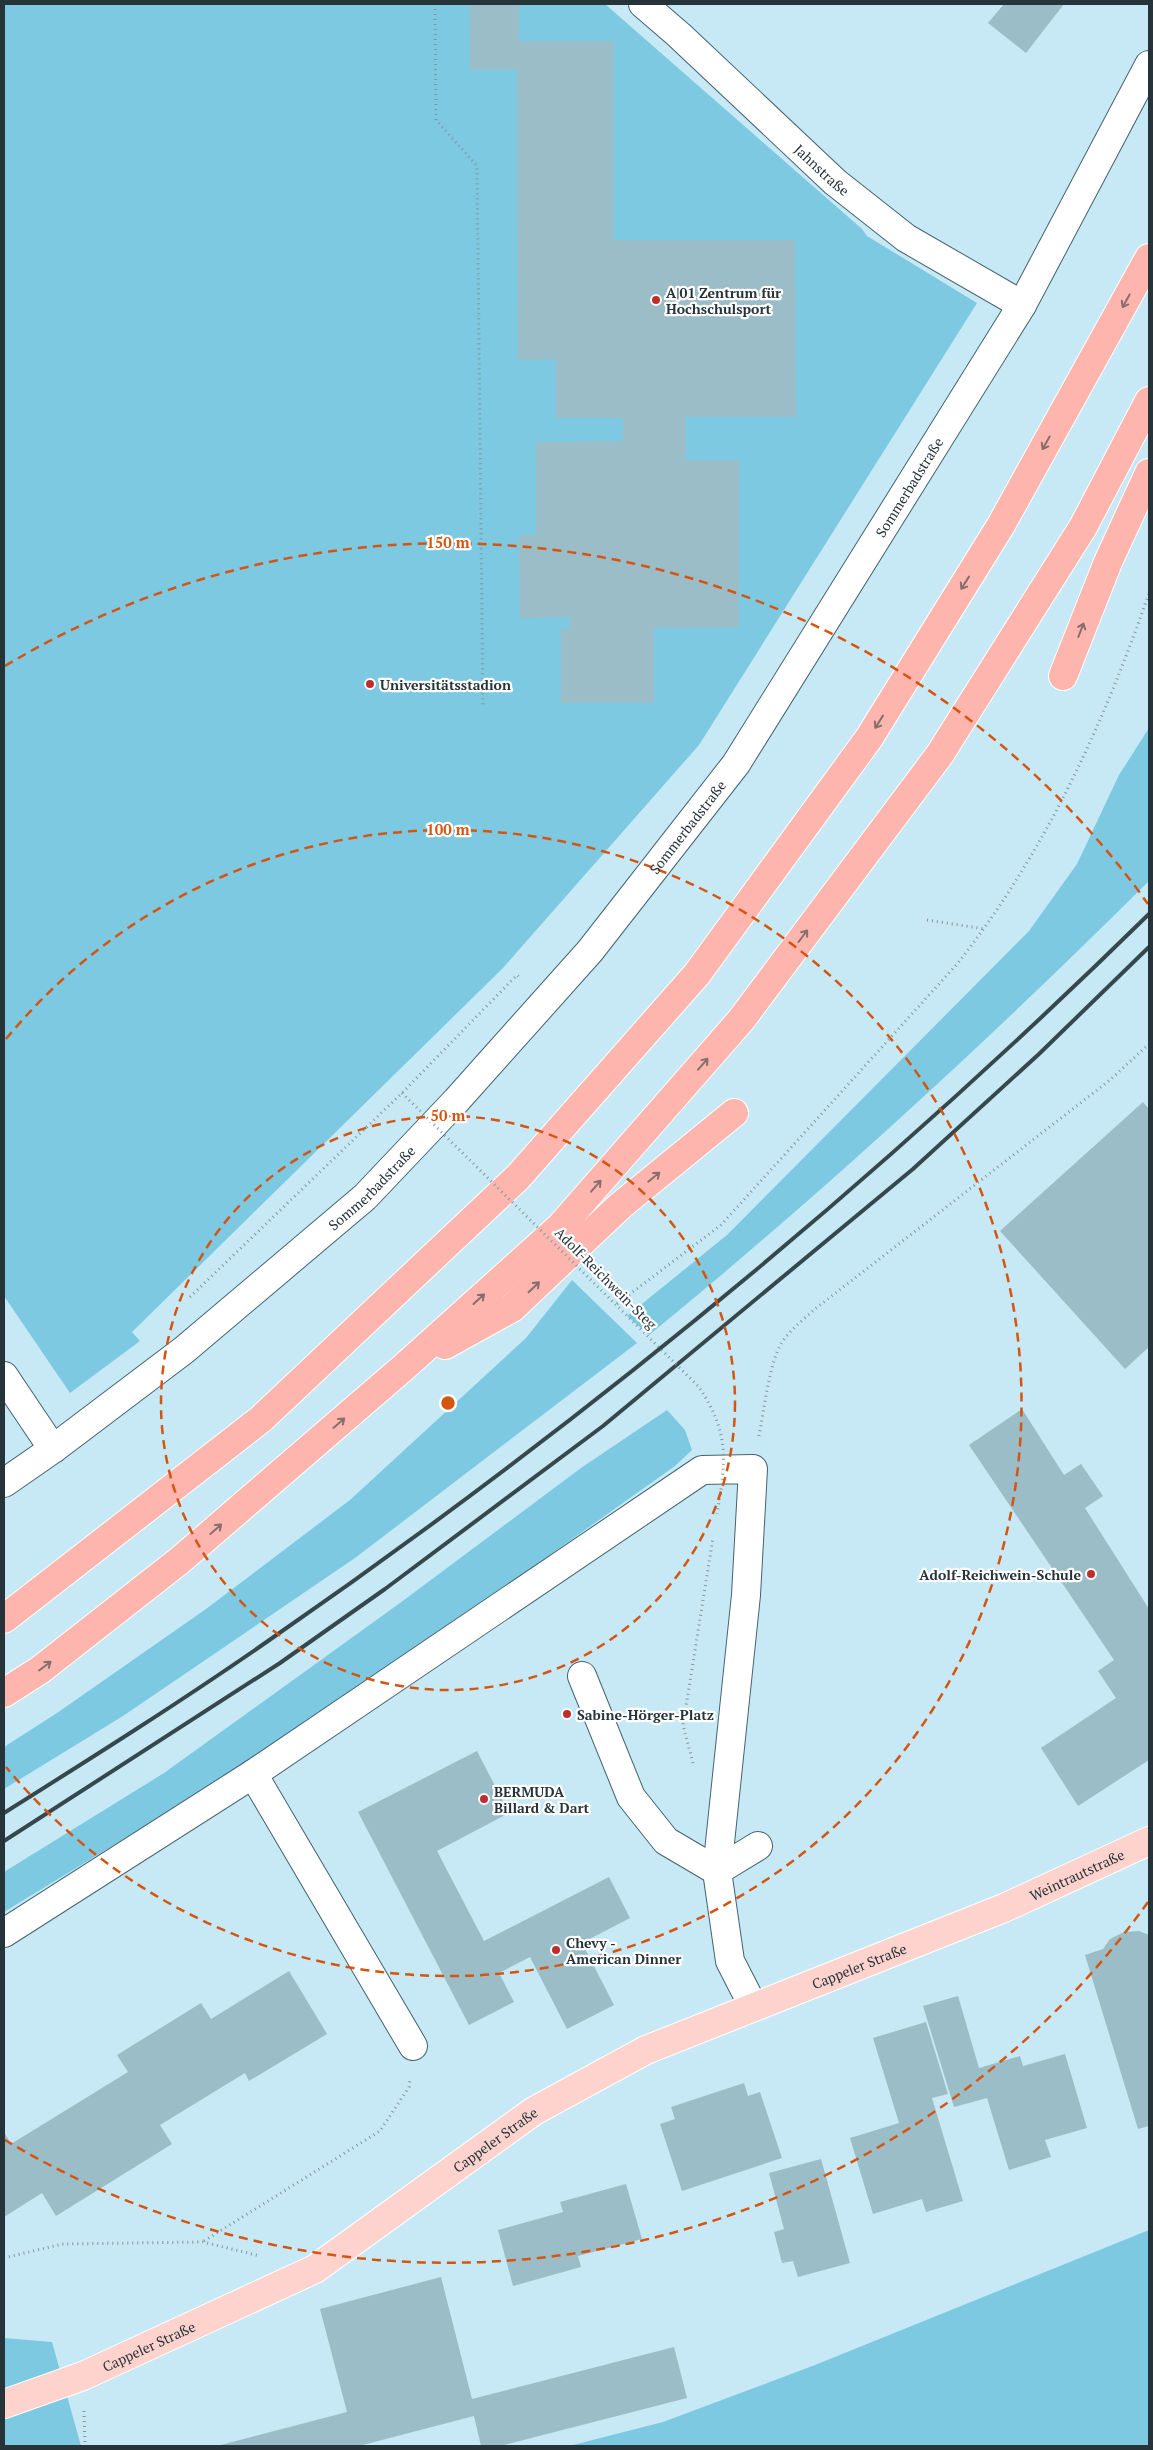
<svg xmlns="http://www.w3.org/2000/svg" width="1153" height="2450" viewBox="0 0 1153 2450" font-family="'PT Serif',serif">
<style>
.green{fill:#7dc9e2}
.building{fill:#9bbdc8}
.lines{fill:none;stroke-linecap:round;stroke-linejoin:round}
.minor-casing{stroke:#44636e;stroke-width:30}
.major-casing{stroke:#fff;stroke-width:30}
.highway-casing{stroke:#fff;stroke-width:30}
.path{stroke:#7e98a1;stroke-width:3;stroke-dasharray:1 4;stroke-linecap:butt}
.minor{stroke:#fff;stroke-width:28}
.major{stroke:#fed3ce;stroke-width:28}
.highway{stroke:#feb5ad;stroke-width:28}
.rail{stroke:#37484d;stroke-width:4}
.path-bridge{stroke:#7e98a1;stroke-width:3;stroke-dasharray:1 4;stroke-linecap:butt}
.oneway{stroke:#876e6d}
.ring{fill:none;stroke:#d55510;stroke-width:2.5;stroke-dasharray:9 6}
.poi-dot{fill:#bd2e2c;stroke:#fff;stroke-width:2}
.labels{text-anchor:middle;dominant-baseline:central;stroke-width:4.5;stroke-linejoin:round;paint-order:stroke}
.street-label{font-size:14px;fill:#263439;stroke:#fff}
.poi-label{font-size:14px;font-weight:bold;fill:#263439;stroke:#fff;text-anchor:start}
.centre{fill:#d55510;stroke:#fff;stroke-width:2.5}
.ring-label{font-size:15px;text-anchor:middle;font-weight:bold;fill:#d55510;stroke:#fff;stroke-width:4.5;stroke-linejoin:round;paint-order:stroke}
</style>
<rect width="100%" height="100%" fill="#c6e9f5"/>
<!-- green -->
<g class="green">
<path d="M 4,4 L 605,4 L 862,229 L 867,236 L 977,303 L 699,745 L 503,968 L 132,1332 L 140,1341 L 70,1393 L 4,1296 Z"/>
<path d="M 1149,728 L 1149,881 C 989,1040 823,1193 649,1335 L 627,1316 L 727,1235 L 1029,931 L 1077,864 L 1119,775 Z"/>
<path d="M 572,1280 L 637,1343 L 355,1558 L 123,1716 L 4,1789 L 4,1747 L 57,1713 L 206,1609 L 350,1500 L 526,1338 Z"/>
<path d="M 667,1410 L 685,1430 L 692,1450 L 675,1466 L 309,1726 L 4,1912 L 4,1872 L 164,1773 L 400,1603 L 581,1468 Z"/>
<path d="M 1149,2230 L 1149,2446 L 569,2446 L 663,2422 L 815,2365 Z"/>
<path d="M 4,2338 L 52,2342 L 81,2446 L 4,2446 Z"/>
</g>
<!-- building -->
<g class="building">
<path d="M 470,4 L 519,4 L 519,41 L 614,41 L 614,240 L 795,240 L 796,417 L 686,417 L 686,460 L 739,460 L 739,627 L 654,628 L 654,703 L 561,703 L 561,629 L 570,629 L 570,617 L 520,618 L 519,535 L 536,535 L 536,442 L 623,441 L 623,418 L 556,418 L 556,359 L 518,360 L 517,70 L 470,70 Z"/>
<path d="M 1004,4 L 1064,4 L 1026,53 L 988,23 Z"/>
<path d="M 1143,1102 L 1149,1109 L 1149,1347 L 1125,1369 L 1000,1231 Z"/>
<path d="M 1022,1409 L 1064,1475 L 1081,1464 L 1103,1496 L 1085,1508 L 1149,1609 L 1149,1760 L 1078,1806 L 1041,1748 L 1116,1698 L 1098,1671 L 1114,1660 L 969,1445 Z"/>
<path d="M 477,1751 L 509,1813 L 437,1851 L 484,1941 L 609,1877 L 630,1918 L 582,1943 L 614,2005 L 567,2029 L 530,1957 L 499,1973 L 514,2002 L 469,2025 L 358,1812 Z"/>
<path d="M 1139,1931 L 1149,1935 L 1149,2126 L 1138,2129 L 1085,1955 L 1103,1949 L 1110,1939 L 1124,1932 Z"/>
<path d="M 289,1971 L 327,2034 L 249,2081 L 245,2073 L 160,2125 L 172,2144 L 56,2216 L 42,2193 L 4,2217 L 4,2132 L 11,2144 L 128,2072 L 117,2055 L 201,2003 L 211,2019 Z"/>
<path d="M 958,1996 L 979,2068 L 1020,2056 L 1023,2066 L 1065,2054 L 1087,2128 L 1045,2140 L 1051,2157 L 1009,2170 L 987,2098 L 954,2107 L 923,2006 Z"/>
<path d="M 926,2022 L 948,2094 L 932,2098 L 963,2201 L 926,2212 L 922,2199 L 873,2214 L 850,2138 L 899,2123 L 873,2038 Z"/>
<path d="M 744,2083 L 748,2096 L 760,2092 L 782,2158 L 682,2191 L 660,2124 L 675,2119 L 671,2107 Z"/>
<path d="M 821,2159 L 850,2263 L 798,2277 L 793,2261 L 782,2263 L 774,2232 L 784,2229 L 769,2173 Z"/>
<path d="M 626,2184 L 642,2239 L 578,2256 L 581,2267 L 513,2286 L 498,2230 L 563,2212 L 560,2202 Z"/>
<path d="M 441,2277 L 472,2399 L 674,2347 L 687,2398 L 500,2446 L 481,2446 L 474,2416 L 359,2446 L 217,2446 L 347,2412 L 320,2309 Z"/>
</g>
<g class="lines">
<!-- minor casing -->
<g class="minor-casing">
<g id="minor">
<path id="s1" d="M 643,4 L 679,35 L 835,182 L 906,238 L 1022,305"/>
<path d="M 4,1376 L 53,1449"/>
<path id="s2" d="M 4,1483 L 53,1449 L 184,1350 L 365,1197 L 456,1101 L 590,951 L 736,764 L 1022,305 L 1149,65"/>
<path d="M 582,1676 L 631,1797 L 666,1841 L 717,1871 L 758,1846"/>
<path d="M 253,1774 L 413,2046"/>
<path d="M 4,1933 L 253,1774 L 702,1470 L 753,1469 L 746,1595 L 717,1871 L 730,1961 L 753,2006"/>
</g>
</g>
<!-- major casing -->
<g class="major-casing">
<g id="major">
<path id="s3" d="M 4,2404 L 83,2376 L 315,2269 L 534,2111 L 646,2050 L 1004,1908 L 1149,1841"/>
</g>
</g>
<!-- highway casing -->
<g class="highway-casing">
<g id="highway">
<path d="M 1063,676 L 1108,562 L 1149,473"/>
<path d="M 445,1345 L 512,1308 L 620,1206 L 734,1113"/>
<path d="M 4,1619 L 261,1419 L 518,1177 L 697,974 L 869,738 L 1001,525 L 1149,258"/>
<path d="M 4,1693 L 40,1670 L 179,1561 L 404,1367 L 560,1227 L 741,1020 L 940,754 L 1083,527 L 1149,401"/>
</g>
</g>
<!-- path -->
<g class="path">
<path d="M 435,4 L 436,120 L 477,166 L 483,707"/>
<path d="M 927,920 L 985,929"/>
<path d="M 190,1297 L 402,1093 L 517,975 L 521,979"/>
<path d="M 617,1304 L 721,1225 L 958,963 C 1045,852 1103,726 1149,593"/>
<path d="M 759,1436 C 764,1411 769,1363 782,1342 C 791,1329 804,1319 815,1309 L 1110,1080 L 1149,1044"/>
<path d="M 693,1763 L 683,1725 L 713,1538"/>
<path d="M 204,2241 L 380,2131 L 409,2087 L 410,2079"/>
<path d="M 4,2258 L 62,2244 L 203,2242 L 260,2256"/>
<path d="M 84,2411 L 85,2446"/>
</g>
<!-- minor -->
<use href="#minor" class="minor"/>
<!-- major -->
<use href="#major" class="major"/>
<!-- highway -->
<use href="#highway" class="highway"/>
<!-- rail -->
<g class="rail">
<path d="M 4,1813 C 93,1757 182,1701 268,1641 C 582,1424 877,1181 1149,914"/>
<path d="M 4,1841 L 280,1663 L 385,1589 L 603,1426 L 913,1169 L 1039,1054 L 1149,947"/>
</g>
<!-- path-bridge -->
<path class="path-bridge" d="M 402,1093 L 699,1387 C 730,1434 726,1461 717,1514"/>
</g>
<!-- one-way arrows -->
<defs><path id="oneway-shaft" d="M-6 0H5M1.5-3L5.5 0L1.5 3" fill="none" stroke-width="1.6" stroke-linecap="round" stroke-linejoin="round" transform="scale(1.25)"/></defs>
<g class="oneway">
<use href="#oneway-shaft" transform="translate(1126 301) rotate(119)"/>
<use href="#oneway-shaft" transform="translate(1046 443) rotate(119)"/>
<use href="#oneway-shaft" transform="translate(965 583) rotate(122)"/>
<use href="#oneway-shaft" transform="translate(1081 630) rotate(-69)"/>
<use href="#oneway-shaft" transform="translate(879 722) rotate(122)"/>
<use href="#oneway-shaft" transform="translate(803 936) rotate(-53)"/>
<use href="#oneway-shaft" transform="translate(703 1064) rotate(-49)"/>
<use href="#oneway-shaft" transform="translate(654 1177) rotate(-39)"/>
<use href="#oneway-shaft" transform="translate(596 1186) rotate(-49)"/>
<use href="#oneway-shaft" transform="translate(534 1287) rotate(-44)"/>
<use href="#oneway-shaft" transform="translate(479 1299) rotate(-42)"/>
<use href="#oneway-shaft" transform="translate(339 1423) rotate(-41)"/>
<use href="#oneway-shaft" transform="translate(216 1529) rotate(-41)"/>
<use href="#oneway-shaft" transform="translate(45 1666) rotate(-37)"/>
</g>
<!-- distance rings -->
<g class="ring">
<circle cx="448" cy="1403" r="287"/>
<path d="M6 1039A573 573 0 1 1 6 1767"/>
<path d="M1148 1902A860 860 0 0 1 5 2140M5 666A860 860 0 0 1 1148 904"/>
</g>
<!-- markers -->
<g class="poi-dot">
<circle cx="656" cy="300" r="5"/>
<circle cx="370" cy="684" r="5"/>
<circle cx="1091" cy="1574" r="5"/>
<circle cx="567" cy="1714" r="5"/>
<circle cx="484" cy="1799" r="5"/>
<circle cx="556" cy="1950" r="5"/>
</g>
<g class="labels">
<!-- street labels -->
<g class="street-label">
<text stroke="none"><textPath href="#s1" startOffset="244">Jahnstraße</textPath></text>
<text stroke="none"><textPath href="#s2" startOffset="1358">Sommerbadstraße</textPath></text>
<text stroke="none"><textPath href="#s2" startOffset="952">Sommerbadstraße</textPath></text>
<text stroke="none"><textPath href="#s2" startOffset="472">Sommerbadstraße</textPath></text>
<text transform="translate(606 1278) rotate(45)">Adolf-Reichwein-Steg</text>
<text stroke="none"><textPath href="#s3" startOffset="1202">Weintrautstraße</textPath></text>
<text stroke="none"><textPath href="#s3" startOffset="966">Cappeler Straße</textPath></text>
<text stroke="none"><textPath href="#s3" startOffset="561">Cappeler Straße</textPath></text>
<text stroke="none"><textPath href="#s3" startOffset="156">Cappeler Straße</textPath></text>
</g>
<!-- poi labels -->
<g class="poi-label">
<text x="666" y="292">A|01 Zentrum für<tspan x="666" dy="16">Hochschulsport</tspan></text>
<text x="380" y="684">Universitätsstadion</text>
<text x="1081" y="1574" text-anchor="end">Adolf-Reichwein-Schule</text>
<text x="577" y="1714">Sabine-Hörger-Platz</text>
<text x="494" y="1791">BERMUDA<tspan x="494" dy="16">Billard &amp; Dart</tspan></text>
<text x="566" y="1942">Chevy -<tspan x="566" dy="16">American Dinner</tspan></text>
</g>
</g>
<circle cx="448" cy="1403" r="8" class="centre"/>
<g class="ring-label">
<text x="448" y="548">150 m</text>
<text x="448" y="835">100 m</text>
<text x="448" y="1121">50 m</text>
</g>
<!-- border -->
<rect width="1153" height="2450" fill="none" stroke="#263439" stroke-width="10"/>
</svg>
